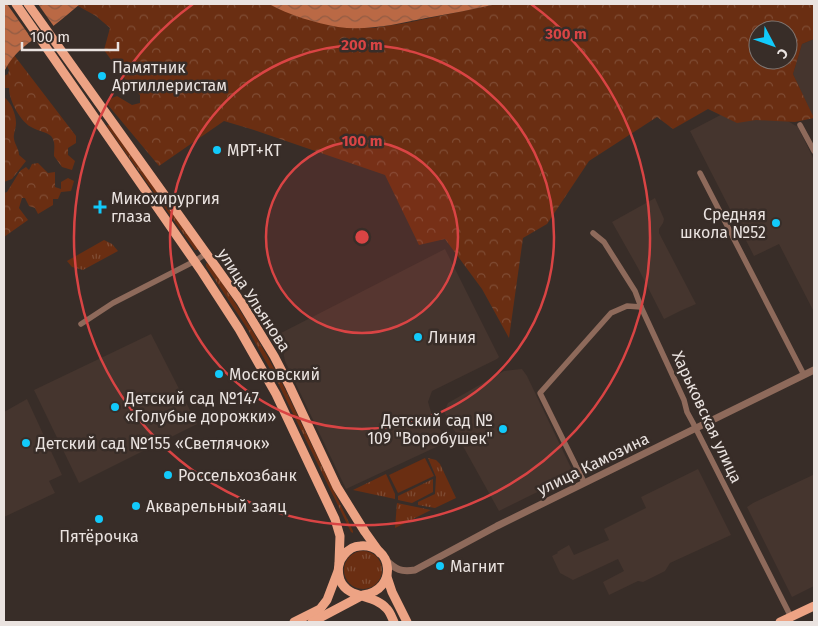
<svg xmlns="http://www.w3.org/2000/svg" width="818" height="626" viewBox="0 0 818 626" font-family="'Fira Sans',sans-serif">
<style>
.built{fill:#45352e}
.grass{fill:url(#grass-tufts)}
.forest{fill:url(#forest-crowns);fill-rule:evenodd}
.pitch{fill:#6a2e12}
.water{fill:url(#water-waves)}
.pier{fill:#382d28}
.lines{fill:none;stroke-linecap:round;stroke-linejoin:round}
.minor{stroke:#8e6a5b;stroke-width:5.5}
.tertiary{stroke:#8e6a5b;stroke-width:7}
.primary{stroke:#eda384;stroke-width:9}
.ring{fill:none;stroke:#d94444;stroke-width:2.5}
.poi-dot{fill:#12cafb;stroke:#382d28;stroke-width:2}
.labels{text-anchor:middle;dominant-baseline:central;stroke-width:5;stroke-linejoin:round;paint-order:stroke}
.poi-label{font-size:16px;fill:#eae3e0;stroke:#382d28;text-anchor:start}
.street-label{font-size:16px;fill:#eae3e0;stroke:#382d28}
.centre{fill:#d94444;stroke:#382d28;stroke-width:2.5}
.ring-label{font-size:15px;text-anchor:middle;font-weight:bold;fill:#d94444;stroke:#382d28;stroke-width:5;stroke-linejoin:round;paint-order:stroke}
</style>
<defs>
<pattern id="grass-tufts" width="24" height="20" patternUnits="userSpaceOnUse" patternTransform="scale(1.25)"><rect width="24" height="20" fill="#6a2e12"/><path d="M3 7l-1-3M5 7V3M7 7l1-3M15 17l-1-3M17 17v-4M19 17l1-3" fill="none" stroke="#7f4c34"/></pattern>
<pattern id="forest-crowns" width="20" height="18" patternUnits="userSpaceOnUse" patternTransform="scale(1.25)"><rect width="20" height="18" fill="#6a2e12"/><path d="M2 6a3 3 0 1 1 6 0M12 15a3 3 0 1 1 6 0" fill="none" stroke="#7f4c34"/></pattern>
<pattern id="water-waves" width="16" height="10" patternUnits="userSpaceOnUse" patternTransform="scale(1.25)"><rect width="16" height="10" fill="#ba6945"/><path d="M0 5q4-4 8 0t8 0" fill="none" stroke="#915c44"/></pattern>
</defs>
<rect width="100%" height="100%" fill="#382d28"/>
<!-- built -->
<g class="built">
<path d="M 814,39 L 814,119 L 793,74 L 802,44 Z"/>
<path d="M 758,104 L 798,127 L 814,160 L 814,312 L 779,244 L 754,256 L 690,131 L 732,109 Z"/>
<path d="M 655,198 L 664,219 L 663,223 L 659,229 L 659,233 L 696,304 L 680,311 L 664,319 L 638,268 L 612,222 Z"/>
<path d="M 445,249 L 499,357 L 497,359 L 432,391 L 428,402 L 432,415 L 447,442 L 346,489 L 285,361 L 283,351 L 279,343 L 285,340 L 281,333 Z"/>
<path d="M 151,334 L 197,424 L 79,483 L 34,390 Z"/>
<path d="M 522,369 L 527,376 L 574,474 L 499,511 L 444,412 L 448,403 L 504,371 Z"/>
<path d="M 27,399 L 62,475 L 49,481 L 55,493 L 4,517 L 4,412 Z"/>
<path d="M 698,469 L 731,535 L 670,563 L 665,571 L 643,582 L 638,581 L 609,595 L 603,582 L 624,571 L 618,559 L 573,580 L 560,573 L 552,556 L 558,553 L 557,552 L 569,545 L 574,555 L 609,540 L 604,529 L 646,508 L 641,497 Z"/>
<path d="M 813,475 L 814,475 L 814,586 L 792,597 L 747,507 L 753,503 Z"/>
</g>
<!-- grass -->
<g class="grass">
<path d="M 107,125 L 109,125 L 112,128 L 198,248 L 197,250 L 195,250 L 108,128 Z"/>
<path d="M 104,240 L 112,244 L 118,251 L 83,270 L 72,267 L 67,261 Z"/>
<path d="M 206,263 L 209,264 C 236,302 260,342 282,383 L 353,531 L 353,533 L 351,532 L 279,385 L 247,328 L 206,266 Z"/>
<path d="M 428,458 L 436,460 L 440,464 L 456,498 L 435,508 L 418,505 L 418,502 L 435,494 L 436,477 Z"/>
<path d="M 386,474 L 395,494 L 395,499 L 353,490 Z"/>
<path d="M 433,479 L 433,492 L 412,503 L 398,500 L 398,496 Z"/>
<path d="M 397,503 L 431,510 L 395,528 Z"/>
<circle cx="363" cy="570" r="19"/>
</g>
<!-- forest -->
<g class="forest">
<path d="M 80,4 L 269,4 L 301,17 L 339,27 L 373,28 L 406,23 L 497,4 L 814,4 L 814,39 L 802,44 L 793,74 L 814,118 L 795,122 L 756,120 L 737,123 L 708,109 L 673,129 L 657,117 L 589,161 L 547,224 L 523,238 L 509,338 L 482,289 L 445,239 L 419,245 L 385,175 L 254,130 L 224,121 L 159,166 L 108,105 L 110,99 L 117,96 L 132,105 L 140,103 L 140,95 L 128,83 L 104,50 L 110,28 L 96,16 L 78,6 ZM 758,30 L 788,30 L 788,60 L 758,60 Z"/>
<path d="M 14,55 L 76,136 L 76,143 L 68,148 L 68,155 L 75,161 L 72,170 L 62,167 L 54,156 C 54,149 56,142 51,136 C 47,132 38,131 33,128 C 21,123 9,101 9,88 L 4,88 L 4,76 L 8,74 L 9,70 L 7,66 Z"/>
<path d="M 4,97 C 11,102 16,114 16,123 C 16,129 13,134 14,139 C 15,145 19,149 19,155 L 26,161 L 12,179 L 4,182 Z"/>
<path d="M 38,163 L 48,173 L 55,172 L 55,187 L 61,189 L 61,182 L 68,178 L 74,181 L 71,191 L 61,192 L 58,199 L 53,199 L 53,205 L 38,214 L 35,208 L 29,206 L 25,198 L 22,198 L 19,208 L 28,220 L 4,237 L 4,193 L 7,192 L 20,171 L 26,167 L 29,170 L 32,164 Z"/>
</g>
<!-- pitch -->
<path class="pitch" d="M 425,458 L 434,476 L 398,493 L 389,475 Z"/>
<!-- water -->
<g class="water">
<path d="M 4,4 L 80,4 C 71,12 62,19 52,27 C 31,42 16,48 4,72 Z"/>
<path d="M 269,4 L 497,4 C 473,9 450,14 426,18 C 398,24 366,31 338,27 C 315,23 289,15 269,4 Z"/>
</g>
<!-- pier -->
<path class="pier" d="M 7,4 L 38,4 L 55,28 L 34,42 Z"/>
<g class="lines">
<!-- minor -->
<g class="minor">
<path d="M 800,125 L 814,151"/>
<path d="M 700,173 L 804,375"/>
<path d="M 593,233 L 604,242 L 635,291 L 641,307 L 684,400 L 687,412 L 693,423 L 791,617"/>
<path d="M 81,324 L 113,303 L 195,261 L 207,253"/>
<path d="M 584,482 L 540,393 L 611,313 L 627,306 L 641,307"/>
</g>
<!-- tertiary -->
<path class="tertiary" d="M 386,560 C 396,570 401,572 415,570 L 497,526 L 814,370"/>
<!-- primary -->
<g class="primary">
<path d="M 16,4 L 202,272 L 239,329 L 276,394 L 335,519 L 340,536 L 339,563"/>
<path d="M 28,4 L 241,302 L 274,356 L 290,387 L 337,487 L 365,532 L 380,553"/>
<path d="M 387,577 L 392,592 L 407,622"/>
<path d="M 294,622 L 320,609 L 327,600 L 338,571"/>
<path d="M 312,622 L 363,595 C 399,590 393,543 360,546 C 354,546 348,550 344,555 C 338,561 337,571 340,580 C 348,600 374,593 387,609 C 390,612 392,618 394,622"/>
<path d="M 780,622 L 814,606"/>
</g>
</g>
<!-- distance rings -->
<circle cx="362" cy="237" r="96" fill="#d94444" fill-opacity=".12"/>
<g class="ring">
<circle cx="362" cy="237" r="96"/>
<circle cx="362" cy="237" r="192"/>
<path d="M531 4A288 288 0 1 1 193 4"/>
</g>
<!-- markers -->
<g class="poi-dot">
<circle cx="102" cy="76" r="5"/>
<circle cx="217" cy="150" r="5"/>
<path d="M97.5 199.5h5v5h5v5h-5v5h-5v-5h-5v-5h5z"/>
<circle cx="776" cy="223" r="5"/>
<circle cx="418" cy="337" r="5"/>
<circle cx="219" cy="374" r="5"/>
<circle cx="115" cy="407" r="5"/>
<circle cx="503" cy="429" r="5"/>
<circle cx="26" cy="443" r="5"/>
<circle cx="168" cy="475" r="5"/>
<circle cx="136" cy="506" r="5"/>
<circle cx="99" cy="519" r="5"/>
<circle cx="440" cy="566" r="5"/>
</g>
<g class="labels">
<!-- poi labels -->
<g class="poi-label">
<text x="112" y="67">Памятник<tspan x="112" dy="18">Артиллеристам</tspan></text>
<text x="227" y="150">МРТ+КТ</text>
<text x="111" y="198">Микохирургия<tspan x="111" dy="18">глаза</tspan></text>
<text x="766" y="214" text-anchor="end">Средняя<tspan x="766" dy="18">школа №52</tspan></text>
<text x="428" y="337">Линия</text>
<text x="229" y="374">Московский</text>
<text x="125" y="398">Детский сад №147<tspan x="125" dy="18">«Голубые дорожки»</tspan></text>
<text x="493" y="420" text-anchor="end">Детский сад №<tspan x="493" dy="18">109 "Воробушек"</tspan></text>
<text x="36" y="443">Детский сад №155 «Светлячок»</text>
<text x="178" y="475">Россельхозбанк</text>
<text x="146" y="506">Акварельный заяц</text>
<text x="99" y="536" text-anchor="middle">Пятёрочка</text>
<text x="450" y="566">Магнит</text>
</g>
<!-- street labels -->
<g class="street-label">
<text transform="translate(254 300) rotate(57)">улица Ульянова</text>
<text transform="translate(707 417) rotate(65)">Харьковская улица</text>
<text transform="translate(593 464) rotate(-26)">улица Камозина</text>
</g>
</g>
<circle cx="362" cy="237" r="8" class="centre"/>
<g class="ring-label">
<text x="566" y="39">300 m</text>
<text x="362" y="50">200 m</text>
<text x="362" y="146">100 m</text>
</g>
<!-- border -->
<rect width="818" height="626" fill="none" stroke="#eae3e0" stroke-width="10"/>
<!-- north arrow -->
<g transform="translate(773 45) rotate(131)"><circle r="24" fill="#382d28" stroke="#7f7672"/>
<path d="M0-4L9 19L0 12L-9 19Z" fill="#12cafb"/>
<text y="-8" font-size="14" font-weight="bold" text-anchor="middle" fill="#eae3e0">С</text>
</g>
<!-- scale -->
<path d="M22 42v8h96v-8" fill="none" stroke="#eae3e0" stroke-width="2.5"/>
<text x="30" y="42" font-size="15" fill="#eae3e0" stroke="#382d28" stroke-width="4" paint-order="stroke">100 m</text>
</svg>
